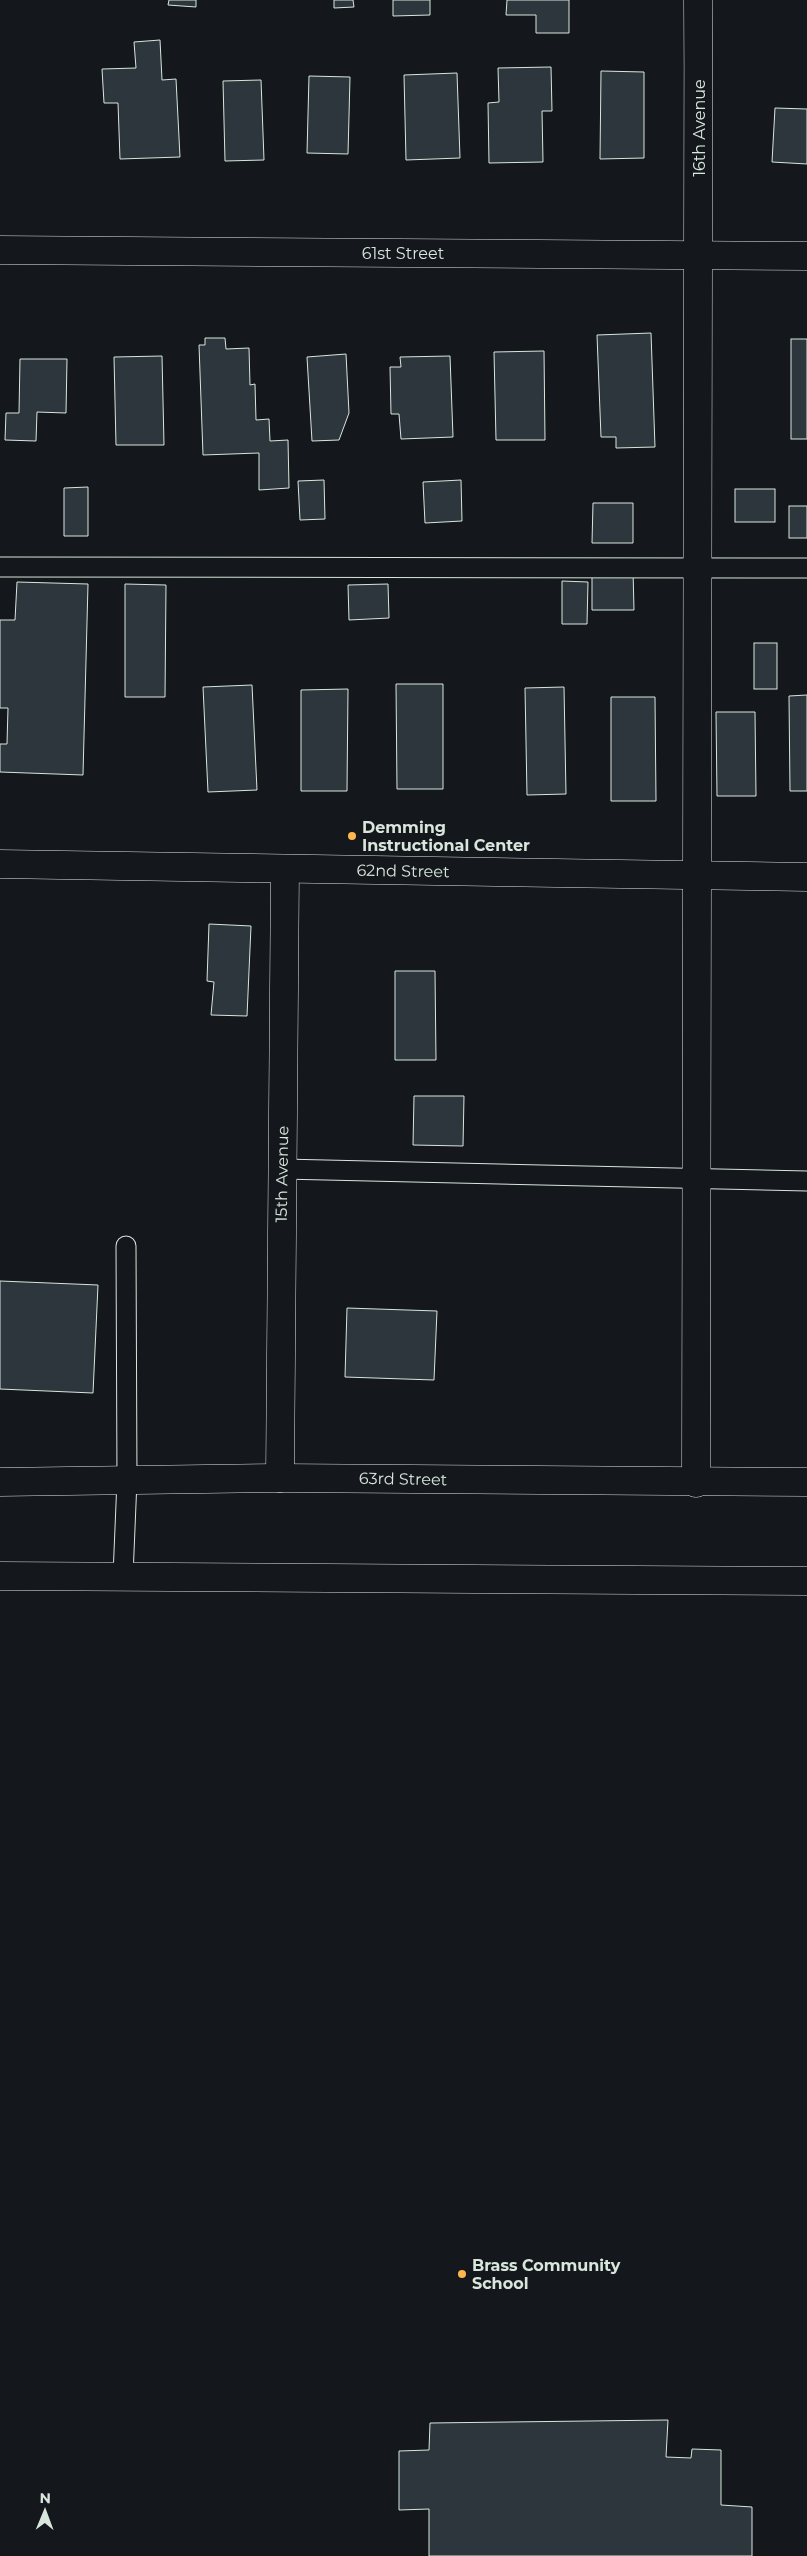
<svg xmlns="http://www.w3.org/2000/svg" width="807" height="2556" viewBox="0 0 807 2556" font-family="Montserrat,sans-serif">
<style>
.building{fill:#2c363c;stroke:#d8e6dc}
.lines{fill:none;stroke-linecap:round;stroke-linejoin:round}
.service-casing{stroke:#d8e6dc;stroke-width:21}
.minor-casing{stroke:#d8e6dc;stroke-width:29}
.primary-casing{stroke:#d8e6dc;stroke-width:29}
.service{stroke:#14181c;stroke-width:19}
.minor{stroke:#14181c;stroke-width:28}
.primary{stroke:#14181c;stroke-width:28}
.poi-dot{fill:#ffb74d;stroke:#14181c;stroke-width:2}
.labels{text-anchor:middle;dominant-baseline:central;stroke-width:4;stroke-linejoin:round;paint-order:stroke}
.street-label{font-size:16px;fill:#d8e6dc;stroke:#14181c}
.poi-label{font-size:16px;font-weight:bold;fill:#d8e6dc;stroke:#14181c;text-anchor:start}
</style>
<rect width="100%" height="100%" fill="#14181c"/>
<!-- building -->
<g class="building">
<path d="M 169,0 L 196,0 L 196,7 L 168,5 Z"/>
<path d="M 334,0 L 353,0 L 354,7 L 334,8 Z"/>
<path d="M 393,0 L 430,0 L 430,15 L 393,16 Z"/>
<path d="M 507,0 L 569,0 L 569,33 L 536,33 L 536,15 L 506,15 Z"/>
<path d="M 160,40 L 162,80 L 176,79 L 180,157 L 120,159 L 118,103 L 104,103 L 102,69 L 136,68 L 134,42 Z"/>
<path d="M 551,67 L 552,111 L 542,111 L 543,162 L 489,163 L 488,103 L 499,102 L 498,68 Z"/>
<path d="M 601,71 L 644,72 L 644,158 L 600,159 Z"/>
<path d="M 457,73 L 460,158 L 406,160 L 404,75 Z"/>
<path d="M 309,76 L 350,77 L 348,154 L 307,153 Z"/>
<path d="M 261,80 L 264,160 L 225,161 L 223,81 Z"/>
<path d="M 775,108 L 807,109 L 807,164 L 772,162 Z"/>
<path d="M 651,333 L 655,447 L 616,448 L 616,437 L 601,437 L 597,335 Z"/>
<path d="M 205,338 L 225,338 L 226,349 L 249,348 L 250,385 L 255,384 L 256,420 L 269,419 L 270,441 L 288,440 L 289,488 L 259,490 L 259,453 L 203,455 L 199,345 L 205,345 Z"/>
<rect x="791" y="339" width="16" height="100"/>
<path d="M 544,351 L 545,440 L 496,440 L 494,352 Z"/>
<path d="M 346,354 L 349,413 L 339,440 L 312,441 L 307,357 Z"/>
<path d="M 162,356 L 164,445 L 116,445 L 114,357 Z"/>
<path d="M 450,356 L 453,437 L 401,439 L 399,414 L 391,414 L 390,367 L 401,367 L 400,357 Z"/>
<path d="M 20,359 L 67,359 L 66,413 L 37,412 L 36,441 L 5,440 L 6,413 L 19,413 Z"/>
<path d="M 324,480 L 325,519 L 300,520 L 298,481 Z"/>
<path d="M 461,480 L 462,521 L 425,523 L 423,482 Z"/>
<path d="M 88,487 L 88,536 L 64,536 L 64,488 Z"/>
<rect x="735" y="489" width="40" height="33"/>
<path d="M 593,503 L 633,503 L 633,543 L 592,543 Z"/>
<rect x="789" y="506" width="18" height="32"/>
<path d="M 592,570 L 633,570 L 634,610 L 592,610 Z"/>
<path d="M 562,581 L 588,582 L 587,624 L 562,624 Z"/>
<path d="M 17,582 L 88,584 L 83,775 L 0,772 L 0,744 L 7,744 L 8,708 L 0,708 L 0,620 L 15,620 Z"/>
<path d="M 125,584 L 166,585 L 165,697 L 125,697 Z"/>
<path d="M 388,584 L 389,618 L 349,620 L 348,585 Z"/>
<rect x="754" y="643" width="23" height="46"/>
<path d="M 396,684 L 443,684 L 443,789 L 397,789 Z"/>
<path d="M 252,685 L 257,790 L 208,792 L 203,687 Z"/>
<path d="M 564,687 L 566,794 L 527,795 L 525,688 Z"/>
<path d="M 348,689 L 347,791 L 301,791 L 301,690 Z"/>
<path d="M 807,695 L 807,791 L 790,791 L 789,696 Z"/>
<path d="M 611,697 L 655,697 L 656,801 L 611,801 Z"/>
<path d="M 716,712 L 755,712 L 756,796 L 717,796 Z"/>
<path d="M 209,924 L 251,926 L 247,1016 L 211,1015 L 214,982 L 207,981 Z"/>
<path d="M 395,971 L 435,971 L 436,1060 L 395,1060 Z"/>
<path d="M 414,1096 L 464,1096 L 463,1146 L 413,1145 Z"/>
<path d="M 0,1281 L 98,1285 L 93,1393 L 0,1389 Z"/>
<path d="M 347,1308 L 437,1311 L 434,1380 L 345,1377 Z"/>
<path d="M 668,2420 L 666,2457 L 691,2458 L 692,2449 L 721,2450 L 721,2505 L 752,2507 L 752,2556 L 429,2556 L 429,2509 L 399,2510 L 399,2451 L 429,2450 L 430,2423 Z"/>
</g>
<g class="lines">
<!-- service casing -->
<g class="service-casing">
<g id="service">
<path d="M 0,567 L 807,568"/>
<path d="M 282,1169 L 807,1181"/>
<path d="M 123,1576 L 127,1480 L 126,1246"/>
</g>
</g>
<!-- minor casing -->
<g class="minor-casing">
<g id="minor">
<path d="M 0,250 L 807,256"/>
<path d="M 0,864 L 807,877"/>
<path d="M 280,1478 L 285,869"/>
<path d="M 696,1483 C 692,988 701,494 698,0"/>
</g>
</g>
<!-- primary casing -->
<g class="primary-casing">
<g id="primary">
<path d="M 0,1482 L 280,1478 L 807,1482"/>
<path d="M 0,1576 L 807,1581"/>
</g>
</g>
<!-- service -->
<use href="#service" class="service"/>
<!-- minor -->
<use href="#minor" class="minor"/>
<!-- primary -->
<use href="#primary" class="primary"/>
</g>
<!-- markers -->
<g class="poi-dot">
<circle cx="352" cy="836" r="5"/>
<circle cx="462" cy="2274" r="5"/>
</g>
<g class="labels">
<!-- street labels -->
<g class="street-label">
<text transform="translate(699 128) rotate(-90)">16th Avenue</text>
<text x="403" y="253">61st Street</text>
<text transform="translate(403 871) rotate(1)">62nd Street</text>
<text transform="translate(282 1174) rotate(-89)">15th Avenue</text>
<text transform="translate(403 1479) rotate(1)">63rd Street</text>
</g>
<!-- poi labels -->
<g class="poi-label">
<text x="362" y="827">Demming<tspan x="362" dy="18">Instructional Center</tspan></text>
<text x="472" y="2265">Brass Community<tspan x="472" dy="18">School</tspan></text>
</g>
</g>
<!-- north arrow -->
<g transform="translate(45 2511) rotate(1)" stroke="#14181c" stroke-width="4" paint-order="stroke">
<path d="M0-4L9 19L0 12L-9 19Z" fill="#d8e6dc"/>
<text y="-8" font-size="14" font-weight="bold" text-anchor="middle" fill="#d8e6dc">N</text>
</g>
</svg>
